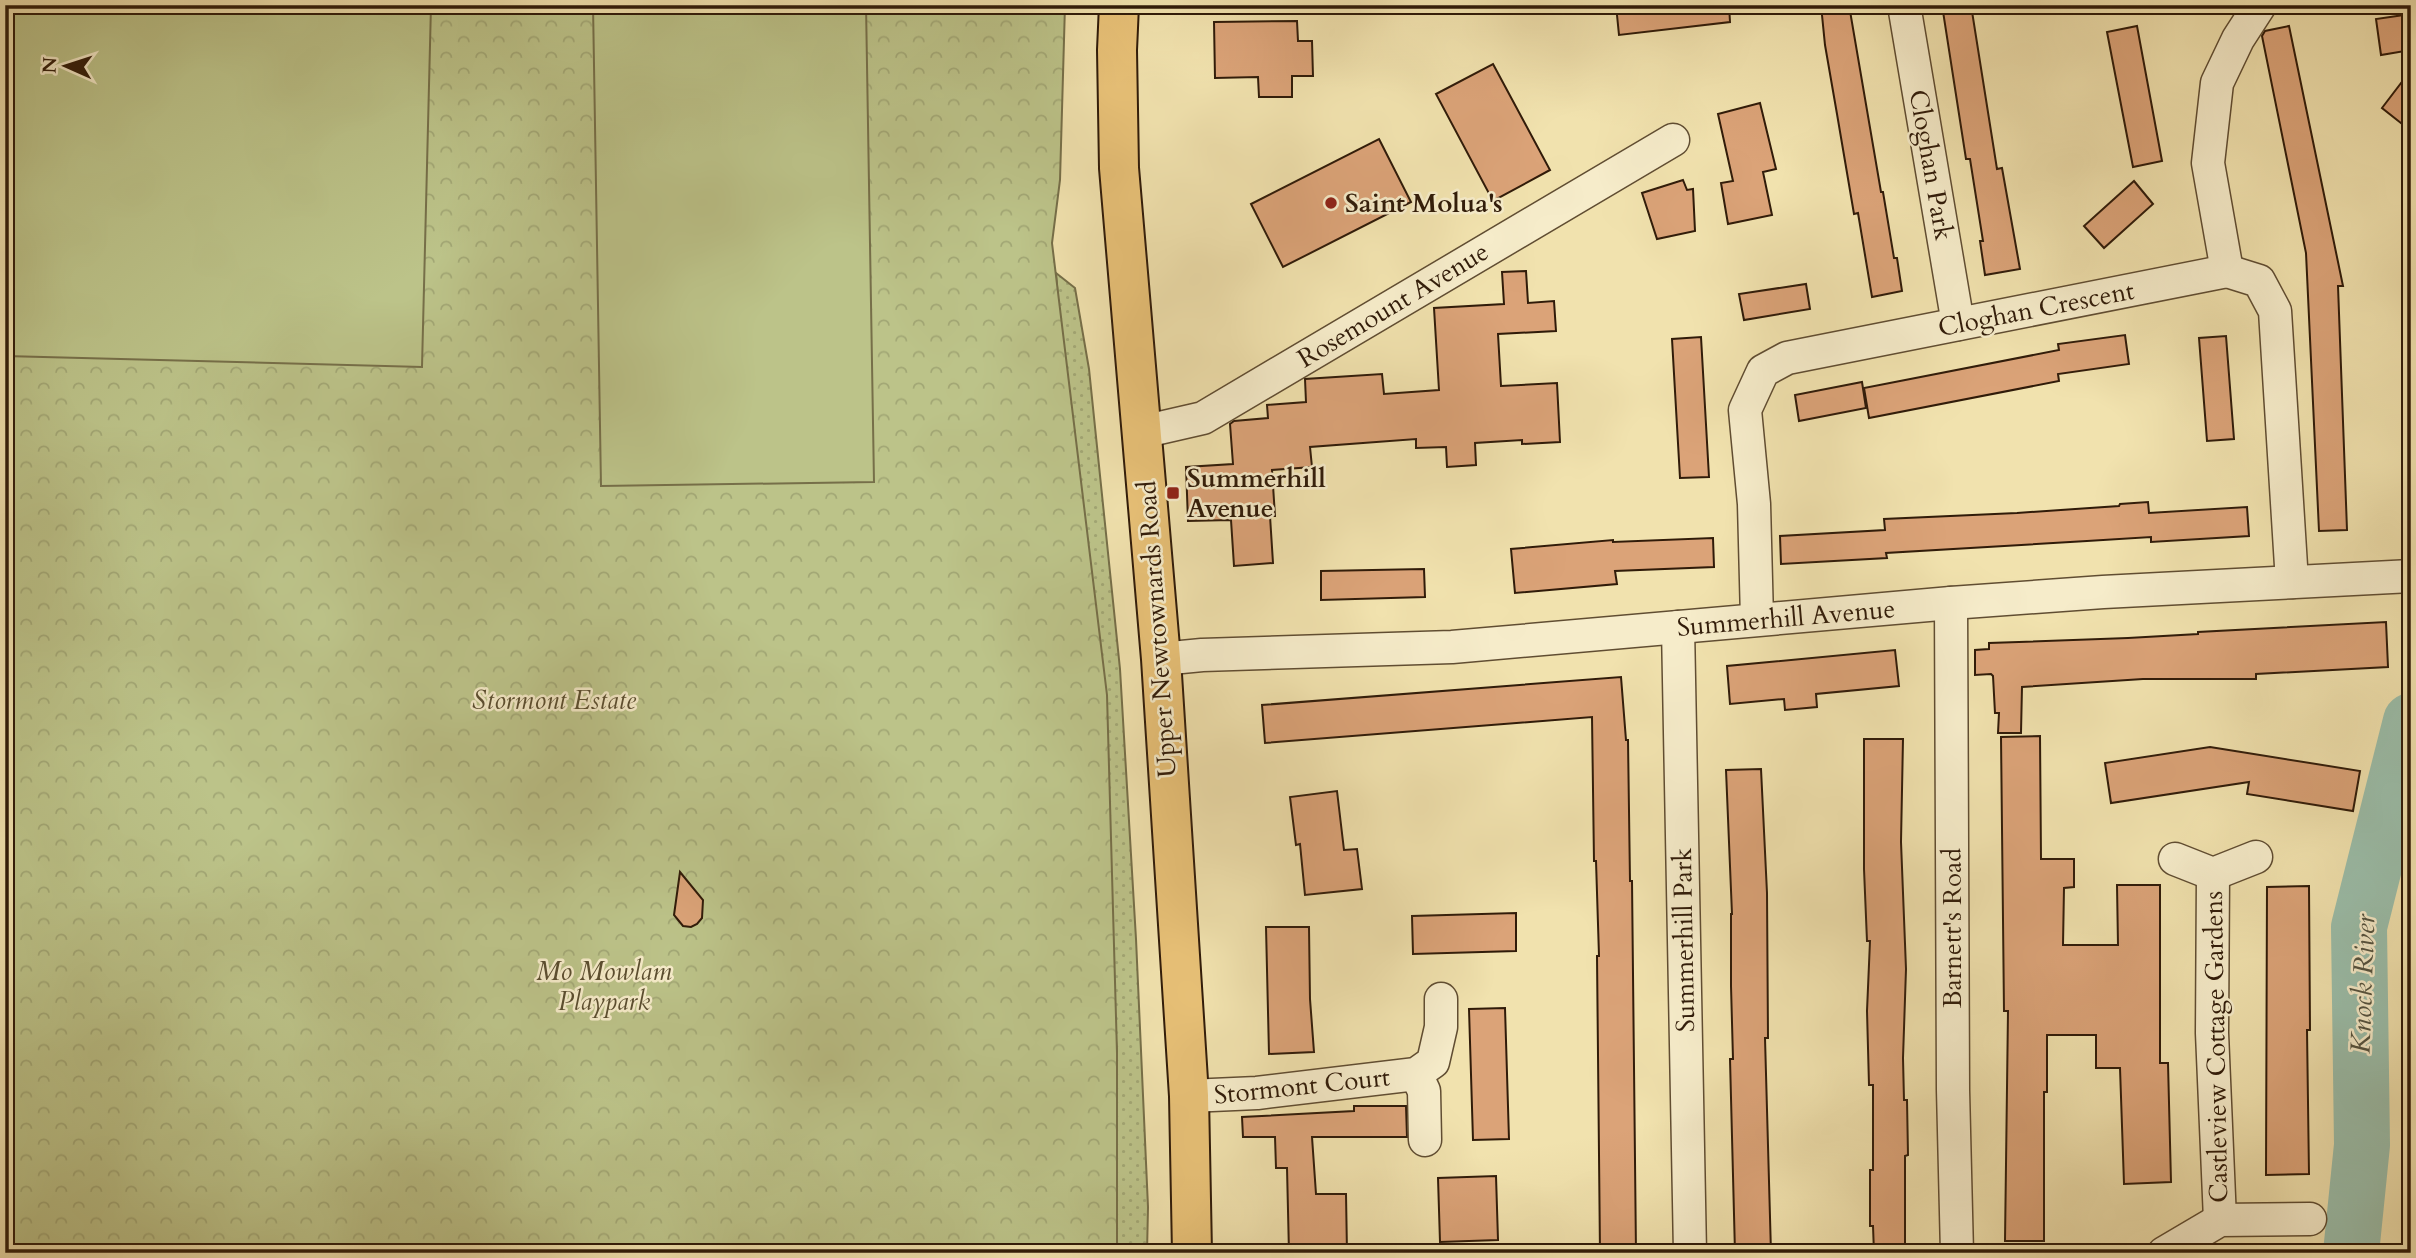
<svg xmlns="http://www.w3.org/2000/svg" width="2416" height="1258" viewBox="0 0 2416 1258" font-family="Cardo,serif">
<style>
.grass{fill:url(#grass-dots);stroke:#766f49;stroke-width:2}
.park{fill:url(#park-crowns);stroke:#766f49;stroke-width:2}
.pitch{fill:#bcc389;stroke:#766f49;stroke-width:2}
.lines{fill:none;stroke-linecap:round;stroke-linejoin:round}
.river{stroke:#9bbeaa;stroke-width:56}
.building{fill:#dba378;stroke:#301b09;stroke-width:2}
.minor-casing{stroke:#604d32;stroke-width:35}
.trunk-casing{stroke:#301b09;stroke-width:42}
.minor{stroke:#f6ecca;stroke-width:32}
.trunk{stroke:#e8c177;stroke-width:38}
.poi-dot{fill:#8f2418;stroke:#f6ecca;stroke-width:2.5}
.labels{text-anchor:middle;dominant-baseline:central;stroke-width:5;stroke-linejoin:round;paint-order:stroke}
.street-label{font-size:26px;fill:#301b09;stroke:#f6ecca}
.poi-label{font-size:26px;font-weight:bold;fill:#301b09;stroke:#f6ecca;text-anchor:start}
.park-label{font-size:26px;font-style:italic;fill:#5a4d2f;stroke:#f6ecca}
.water-label{font-size:28px;font-style:italic;fill:#555441;stroke:#f6ecca}
</style>
<defs>
<pattern id="grass-dots" width="8" height="8" patternUnits="userSpaceOnUse" patternTransform="scale(1.75)"><rect width="8" height="8" fill="#bcc389"/><path d="M2 2h.1M6 6h.1" fill="none" stroke="#a2a775" stroke-width="1.8" stroke-linecap="round"/></pattern>
<pattern id="park-crowns" width="20" height="18" patternUnits="userSpaceOnUse" patternTransform="scale(1.75)"><rect width="20" height="18" fill="#bcc389"/><path d="M2 6a3 3 0 1 1 6 0M12 15a3 3 0 1 1 6 0" fill="none" stroke="#a2a775"/></pattern>
</defs>
<rect width="100%" height="100%" fill="#f1e2ae"/>
<filter id="stains"><feTurbulence type="fractalNoise" baseFrequency=".00286" numOctaves="4"/><feColorMatrix values="0 0 0 0 .2 0 0 0 0 .09 0 0 0 0 .02 0 0 0 .5 -.17"/></filter>
<radialGradient id="worn" r=".72"><stop offset=".6" stop-color="#630" stop-opacity="0"/><stop offset="1" stop-color="#630" stop-opacity=".3"/></radialGradient>
<!-- grass -->
<path class="grass" d="M 1056,273 L 1075,288 L 1089,369 L 1120,669 L 1136,939 L 1148,1207 L 1147,1253 L 1117,1253 L 1117,1053 Z"/>
<!-- park -->
<path class="park" d="M 5,5 L 1065,5 L 1060,180 L 1052,243 L 1107,695 L 1117,1053 L 1117,1253 L 5,1253 Z"/>
<!-- pitch -->
<g class="pitch">
<path d="M 5,5 L 431,5 L 422,367 L 5,356 Z"/>
<path d="M 593,5 L 866,5 L 874,482 L 601,486 Z"/>
</g>
<g class="lines">
<!-- river -->
<path class="river" d="M 2351,1253 L 2362,1145 L 2359,927 L 2411,721"/>
</g>
<!-- building -->
<g class="building">
<path d="M 1616,5 L 1729,5 L 1730,22 L 1619,35 Z"/>
<path d="M 1821,5 L 1849,5 L 1881,192 L 1883,192 L 1894,258 L 1897,258 L 1902,291 L 1872,297 L 1858,213 L 1854,214 L 1837,114 L 1825,45 Z"/>
<path d="M 1942,5 L 1971,5 L 1997,169 L 2002,168 L 2020,269 L 1985,275 L 1980,241 L 1983,241 L 1970,159 L 1966,159 Z"/>
<path d="M 2411,14 L 2411,50 L 2381,55 L 2376,19 Z"/>
<path d="M 1297,21 L 1298,41 L 1312,41 L 1313,76 L 1292,76 L 1292,97 L 1259,97 L 1258,77 L 1215,78 L 1214,22 Z"/>
<path d="M 2137,26 L 2162,161 L 2133,167 L 2107,32 Z"/>
<path d="M 2289,26 L 2343,286 L 2338,286 L 2347,530 L 2319,531 L 2306,253 L 2262,36 L 2265,31 Z"/>
<path d="M 1493,64 L 1550,170 L 1493,201 L 1436,94 Z"/>
<path d="M 2411,70 L 2411,131 L 2382,108 Z"/>
<path d="M 1760,103 L 1776,169 L 1763,172 L 1772,215 L 1728,224 L 1721,183 L 1733,181 L 1718,114 Z"/>
<path d="M 1379,139 L 1411,202 L 1283,267 L 1251,204 Z"/>
<path d="M 1683,180 L 1687,190 L 1693,189 L 1695,231 L 1657,239 L 1642,193 Z"/>
<path d="M 2134,181 L 2153,204 L 2104,248 L 2084,226 Z"/>
<path d="M 1526,271 L 1528,303 L 1554,301 L 1556,331 L 1498,334 L 1501,386 L 1557,383 L 1560,442 L 1522,444 L 1522,440 L 1475,443 L 1476,465 L 1447,467 L 1446,447 L 1416,448 L 1416,439 L 1310,447 L 1312,467 L 1272,470 L 1275,516 L 1270,516 L 1273,563 L 1234,566 L 1231,520 L 1188,521 L 1186,467 L 1233,464 L 1230,424 L 1234,421 L 1268,418 L 1267,405 L 1306,402 L 1305,379 L 1382,374 L 1384,394 L 1439,390 L 1434,308 L 1504,304 L 1502,272 Z"/>
<path d="M 1806,284 L 1810,309 L 1744,320 L 1739,294 Z"/>
<path d="M 2125,335 L 2129,364 L 2058,374 L 2059,381 L 1869,418 L 1864,388 L 2059,350 L 2058,344 Z"/>
<path d="M 2226,336 L 2234,439 L 2207,441 L 2199,338 Z"/>
<path d="M 1701,337 L 1709,477 L 1680,478 L 1672,339 Z"/>
<path d="M 1862,382 L 1866,408 L 1799,421 L 1795,395 Z"/>
<path d="M 2148,502 L 2149,513 L 2247,507 L 2249,536 L 2151,542 L 2151,537 L 2087,541 L 1886,553 L 1887,558 L 1781,564 L 1780,536 L 1885,530 L 1884,519 L 2017,513 L 2119,506 L 2120,504 Z"/>
<path d="M 1713,538 L 1714,567 L 1615,571 L 1617,584 L 1515,593 L 1511,549 L 1613,540 L 1613,542 Z"/>
<path d="M 1424,569 L 1425,597 L 1321,600 L 1321,571 Z"/>
<path d="M 2386,622 L 2388,667 L 2256,674 L 2256,679 L 2143,679 L 2022,687 L 2021,733 L 1998,733 L 1999,713 L 1995,713 L 1993,676 L 1991,674 L 1975,675 L 1975,650 L 1989,649 L 1989,643 L 2128,638 L 2198,634 L 2198,632 Z"/>
<path d="M 1895,650 L 1899,686 L 1816,694 L 1817,707 L 1785,710 L 1784,699 L 1730,704 L 1727,666 Z"/>
<path d="M 1621,677 L 1626,740 L 1628,740 L 1630,881 L 1632,881 L 1636,1253 L 1600,1253 L 1597,956 L 1599,956 L 1596,861 L 1594,861 L 1592,717 L 1265,743 L 1262,705 Z"/>
<path d="M 2040,736 L 2041,859 L 2074,859 L 2074,887 L 2064,888 L 2063,945 L 2118,945 L 2117,885 L 2160,885 L 2160,1063 L 2168,1063 L 2171,1182 L 2124,1184 L 2120,1068 L 2096,1068 L 2096,1035 L 2047,1035 L 2047,1092 L 2044,1092 L 2044,1241 L 2005,1241 L 2008,1011 L 2004,1011 L 2001,737 Z"/>
<path d="M 1864,739 L 1903,739 L 1901,842 L 1906,969 L 1903,1058 L 1904,1100 L 1907,1100 L 1908,1155 L 1905,1156 L 1905,1253 L 1874,1253 L 1873,1226 L 1870,1226 L 1870,1170 L 1873,1170 L 1873,1085 L 1869,1085 L 1867,1011 L 1870,941 L 1867,941 L 1864,869 Z"/>
<path d="M 2210,747 L 2360,771 L 2353,811 L 2247,794 L 2249,782 L 2111,803 L 2105,763 Z"/>
<path d="M 1761,769 L 1767,893 L 1768,1038 L 1765,1038 L 1771,1253 L 1735,1253 L 1730,1059 L 1733,1059 L 1731,986 L 1731,914 L 1732,914 L 1726,770 Z"/>
<path d="M 1337,791 L 1344,850 L 1357,849 L 1362,889 L 1305,895 L 1300,844 L 1296,845 L 1290,797 Z"/>
<path d="M 680,872 L 703,900 L 702,918 L 697,924 L 691,927 L 683,926 L 674,915 Z"/>
<path d="M 2309,886 L 2310,1030 L 2307,1030 L 2309,1174 L 2266,1175 L 2267,887 Z"/>
<path d="M 1516,913 L 1516,951 L 1413,954 L 1412,916 Z"/>
<path d="M 1266,927 L 1309,927 L 1310,999 L 1314,1052 L 1269,1054 Z"/>
<path d="M 1505,1008 L 1509,1139 L 1473,1140 L 1469,1009 Z"/>
<path d="M 1354,1106 L 1406,1106 L 1407,1137 L 1312,1137 L 1316,1194 L 1346,1194 L 1347,1253 L 1289,1253 L 1287,1168 L 1276,1168 L 1275,1137 L 1243,1137 L 1242,1117 L 1354,1111 Z"/>
<path d="M 1496,1176 L 1498,1240 L 1440,1242 L 1438,1178 Z"/>
</g>
<g class="lines">
<!-- minor casing -->
<g class="minor-casing">
<g id="minor">
<path d="M 1904,5 L 1958,324"/>
<path d="M 2227,271 L 2208,163 L 2217,83 L 2238,39 L 2260,5"/>
<path d="M 1142,432 L 1203,418 L 1673,140"/>
<path d="M 1951,603 L 1953,1090 L 1957,1253"/>
<path d="M 1757,619 L 1754,504 L 1745,410 L 1763,371 L 1787,358 L 2227,271 L 2259,281 L 2275,311 L 2292,582"/>
<path d="M 1678,627 L 1690,1253"/>
<path d="M 1161,659 L 1202,655 L 1452,647 L 1951,603 L 2103,592 L 2411,576"/>
<path d="M 2175,859 L 2213,874 L 2256,857"/>
<path d="M 2213,874 L 2212,1033 L 2220,1220"/>
<path d="M 1416,1074 L 1424,1091 L 1425,1140"/>
<path d="M 1189,1096 L 1257,1093 L 1416,1074 L 1433,1062 L 1441,1027 L 1441,999"/>
<path d="M 2164,1253 L 2220,1220 L 2310,1219"/>
</g>
</g>
<!-- trunk casing -->
<g class="trunk-casing">
<path id="trunk" d="M 1119,5 L 1117,50 L 1119,168 L 1161,659 L 1189,1096 L 1192,1253"/>
</g>
<!-- minor -->
<use href="#minor" class="minor"/>
<!-- trunk -->
<use href="#trunk" class="trunk"/>
</g>
<!-- markers -->
<g class="poi-dot">
<circle cx="1331" cy="203" r="7"/>
<rect x="1166" y="486" width="14" height="14" rx="3.5"/>
</g>
<g class="labels">
<!-- street labels -->
<g class="street-label">
<text transform="translate(1931 165) rotate(80)">Cloghan Park</text>
<text transform="translate(1393 305) rotate(-31)">Rosemount Avenue</text>
<text transform="translate(2036 309) rotate(-11)">Cloghan Crescent</text>
<text transform="translate(1786 618) rotate(-5)">Summerhill Avenue</text>
<text transform="translate(1157 629) rotate(-94)">Upper Newtownards Road</text>
<text transform="translate(1952 928) rotate(-90)">Barnett's Road</text>
<text transform="translate(1684 940) rotate(-91)">Summerhill Park</text>
<text transform="translate(2216 1047) rotate(-91)">Castleview Cottage Gardens</text>
<text transform="translate(1302 1086) rotate(-6)">Stormont Court</text>
</g>
<!-- poi labels -->
<g class="poi-label">
<text x="1345" y="203">Saint Molua's</text>
<text x="1187" y="478">Summerhill<tspan x="1187" dy="30">Avenue</tspan></text>
</g>
<!-- park labels -->
<g class="park-label">
<text x="554" y="700">Stormont Estate</text>
<text x="604" y="971">Mo Mowlam<tspan x="604" dy="30">Playpark</tspan></text>
</g>
<!-- water labels -->
<g class="water-label">
<text transform="translate(2363 984) rotate(-88)">Knock River</text>
</g>
</g>
<!-- margin -->
<rect width="2416" height="1258" fill="none" stroke="#f1e2ae" stroke-width="28"/>
<rect x="7" y="7" width="2402" height="1244" fill="none" stroke="#301b09" stroke-width="3.5"/>
<rect x="14" y="14" width="2388" height="1230" fill="none" stroke="#301b09" stroke-width="2"/>
<!-- north arrow -->
<g transform="translate(66 66) rotate(273)" stroke="#f6ecca" stroke-width="5" paint-order="stroke">
<path d="M0-5L12 26L0 18L-12 26Z" fill="#301b09"/>
<text y="-10" font-size="19" font-weight="bold" text-anchor="middle" fill="#301b09">N</text>
</g>
<rect width="100%" height="100%" filter="url(#stains)"/>
<rect width="100%" height="100%" fill="url(#worn)"/>
</svg>
